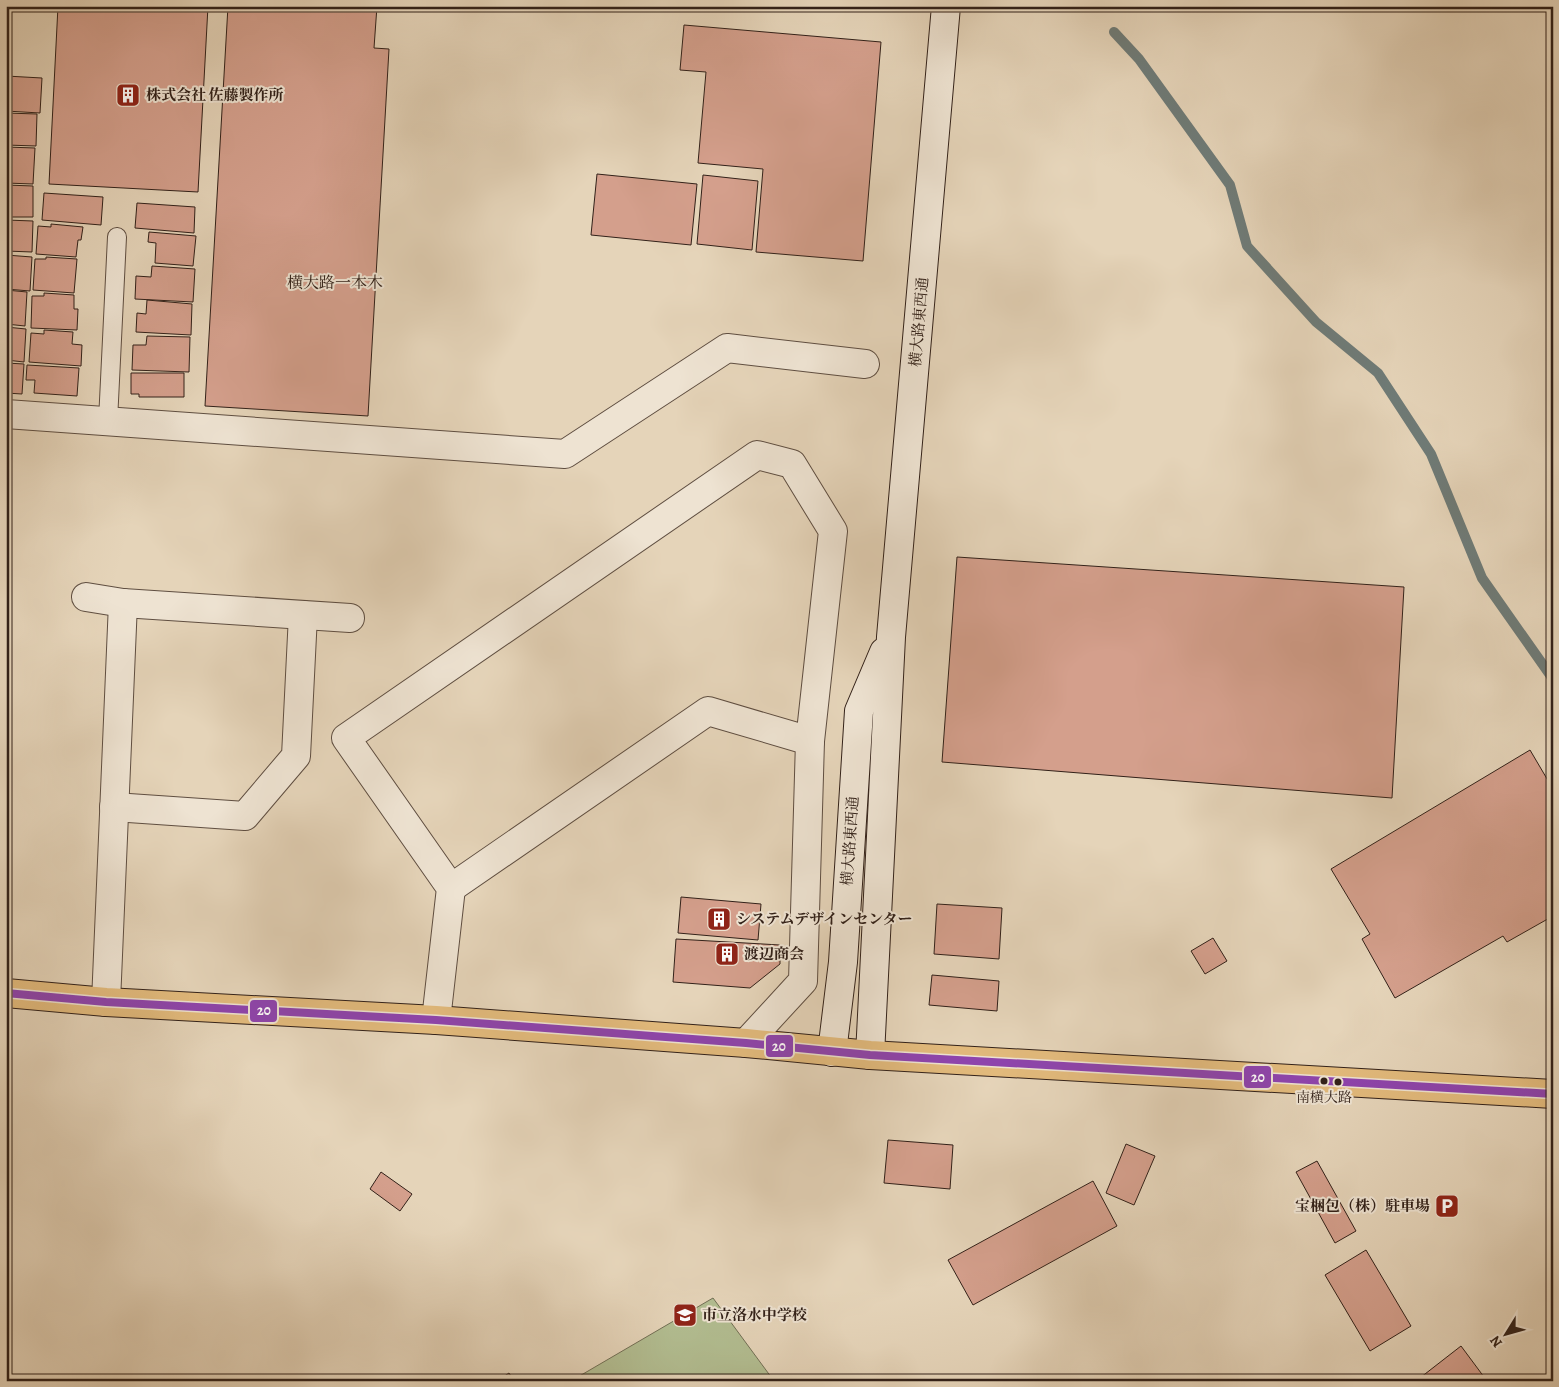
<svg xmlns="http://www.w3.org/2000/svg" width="1559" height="1387" viewBox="0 0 1559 1387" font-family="Alegreya,'Noto Serif JP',serif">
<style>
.green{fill:#b2bd91;stroke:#726f55}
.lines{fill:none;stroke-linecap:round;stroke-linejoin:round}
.stream{stroke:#6f7b77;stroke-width:10}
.building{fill:#d49f8c;stroke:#322119}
.lane-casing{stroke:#5f4e41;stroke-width:20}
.street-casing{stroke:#5f4e41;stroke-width:30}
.secondary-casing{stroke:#322119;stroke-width:30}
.primary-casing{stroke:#322119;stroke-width:30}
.lane{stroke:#eee3d2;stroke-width:18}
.street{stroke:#eee3d2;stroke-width:28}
.secondary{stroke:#eee3d2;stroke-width:28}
.primary{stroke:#e2ba7c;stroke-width:28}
.bus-1-casing{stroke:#eee3d2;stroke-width:11}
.bus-1{stroke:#8e44ad;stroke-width:8}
.bus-dot{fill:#322119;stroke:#eee3d2;stroke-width:2}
.labels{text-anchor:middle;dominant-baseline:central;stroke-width:4;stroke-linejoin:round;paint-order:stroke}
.bus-label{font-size:14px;fill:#322119;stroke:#eee3d2}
.poi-label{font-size:15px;font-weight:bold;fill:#322119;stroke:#eee3d2;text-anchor:start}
.street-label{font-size:15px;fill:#322119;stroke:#eee3d2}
.neighbourhood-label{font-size:16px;fill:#322119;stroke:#eee3d2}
.line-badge{stroke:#eee3d2;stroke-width:2}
.badge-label{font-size:14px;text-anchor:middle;font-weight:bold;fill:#fff}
</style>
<rect width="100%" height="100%" fill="#e5d4b9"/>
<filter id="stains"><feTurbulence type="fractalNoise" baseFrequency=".004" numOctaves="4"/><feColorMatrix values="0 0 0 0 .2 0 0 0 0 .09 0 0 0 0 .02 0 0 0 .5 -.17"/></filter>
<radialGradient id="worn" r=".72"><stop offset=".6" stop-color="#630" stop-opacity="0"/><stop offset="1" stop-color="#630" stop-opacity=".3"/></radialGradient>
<!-- green -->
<path class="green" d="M 713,1298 L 774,1381 L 571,1381 Z"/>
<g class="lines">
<!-- stream -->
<path class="stream" d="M 1114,32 L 1139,59 L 1230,185 L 1247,246 L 1316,322 L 1378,373 L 1431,454 L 1482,578 L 1553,679"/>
</g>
<!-- building -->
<g class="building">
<path d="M 58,6 L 208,6 L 198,192 L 49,184 Z"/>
<path d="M 228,6 L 377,6 L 374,48 L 389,49 L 368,416 L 205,406 Z"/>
<path d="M 684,25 L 881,42 L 863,261 L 756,252 L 763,169 L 698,163 L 706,72 L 680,70 Z"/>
<path d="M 6,76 L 42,78 L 40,113 L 6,111 Z"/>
<path d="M 6,113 L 37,114 L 36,146 L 6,145 Z"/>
<path d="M 6,147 L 35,148 L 33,184 L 6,183 Z"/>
<path d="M 597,174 L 697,184 L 691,245 L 591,235 Z"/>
<path d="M 703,175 L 758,181 L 752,250 L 697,244 Z"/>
<path d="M 6,185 L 33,186 L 33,217 L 6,217 Z"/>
<path d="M 44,193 L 103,197 L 101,225 L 42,220 Z"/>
<path d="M 137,203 L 195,207 L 194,233 L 135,228 Z"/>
<path d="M 6,220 L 33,221 L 32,252 L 6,251 Z"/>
<path d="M 51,224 L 83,227 L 81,240 L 78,240 L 76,257 L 36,254 L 38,226 L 51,227 Z"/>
<path d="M 149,232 L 196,236 L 193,266 L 155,263 L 156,243 L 148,242 Z"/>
<path d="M 6,255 L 32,257 L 30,291 L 6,289 Z"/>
<path d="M 46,257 L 77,259 L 74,293 L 33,290 L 35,259 L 46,259 Z"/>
<path d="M 152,266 L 195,269 L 193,302 L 135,299 L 136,276 L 151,277 Z"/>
<path d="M 6,290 L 27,292 L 25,326 L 6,324 Z"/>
<path d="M 44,293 L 74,295 L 74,309 L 78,309 L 77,330 L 31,328 L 32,296 L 44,296 Z"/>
<path d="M 147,300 L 192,304 L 191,335 L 136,332 L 137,313 L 146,314 Z"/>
<path d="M 6,327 L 26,329 L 24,362 L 6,360 Z"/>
<path d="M 44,330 L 73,332 L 72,344 L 82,345 L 81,366 L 29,362 L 31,333 L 44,334 Z"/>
<path d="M 147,336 L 190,337 L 189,372 L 132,370 L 133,345 L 146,345 Z"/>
<path d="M 6,363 L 24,364 L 22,394 L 6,393 Z"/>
<path d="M 27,365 L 79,368 L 77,396 L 34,393 L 35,380 L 26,380 Z"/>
<path d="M 131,373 L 184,373 L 184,397 L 139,397 L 139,394 L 131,394 Z"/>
<path d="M 957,557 L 1404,587 L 1392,798 L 942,762 Z"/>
<path d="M 1530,750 L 1553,789 L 1553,916 L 1507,942 L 1503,936 L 1395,998 L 1362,939 L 1370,934 L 1331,869 Z"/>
<path d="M 681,897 L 761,904 L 758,940 L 678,933 Z"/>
<path d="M 937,904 L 1002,908 L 999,959 L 934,954 Z"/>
<path d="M 1213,938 L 1227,961 L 1205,974 L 1191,951 Z"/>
<path d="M 676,939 L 780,945 L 780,964 L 750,988 L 673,982 Z"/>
<path d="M 932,975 L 999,981 L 997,1011 L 929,1005 Z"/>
<path d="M 888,1140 L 953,1145 L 950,1189 L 884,1183 Z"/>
<path d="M 1126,1144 L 1155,1156 L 1134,1205 L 1106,1193 Z"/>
<path d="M 1317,1161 L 1356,1231 L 1335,1243 L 1296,1172 Z"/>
<path d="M 381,1172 L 412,1194 L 400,1211 L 370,1189 Z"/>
<path d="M 1093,1181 L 1117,1226 L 973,1305 L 948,1260 Z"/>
<path d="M 1366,1250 L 1411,1326 L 1370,1351 L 1325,1275 Z"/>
<path d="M 1461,1346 L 1487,1381 L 1416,1381 Z"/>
<path d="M 509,1373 L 514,1381 L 497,1381 Z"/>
</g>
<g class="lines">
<!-- lane casing -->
<g class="lane-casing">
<path id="lane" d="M 108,421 L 117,237"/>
</g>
<!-- street casing -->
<g class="street-casing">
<g id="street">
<path d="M 6,414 L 565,454 L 727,348 L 865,364"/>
<path d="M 86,597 L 123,603 L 350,618"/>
<path d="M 114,807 L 245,816 L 296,756 L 303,615"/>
<path d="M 451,888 L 708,711 L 810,741 L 803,981 L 746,1043"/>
<path d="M 106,1002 L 123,603"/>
<path d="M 436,1020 L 451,888 L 346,738 L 757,455 L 792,464 L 833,531 L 810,741"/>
</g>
</g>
<!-- secondary casing -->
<g class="secondary-casing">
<g id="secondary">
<path d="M 832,1052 L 843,962 L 859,711 L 884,652"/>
<path d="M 870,1055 L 891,637 L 946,6"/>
</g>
</g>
<!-- primary casing -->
<g class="primary-casing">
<path id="primary" d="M 6,993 L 106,1002 L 436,1020 L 746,1043 L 870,1055 L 1553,1094"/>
</g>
<!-- lane -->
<use href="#lane" class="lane"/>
<!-- street -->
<use href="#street" class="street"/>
<!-- secondary -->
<use href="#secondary" class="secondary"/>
<!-- primary -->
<use href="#primary" class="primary"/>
<!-- bus-1 casing -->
<g class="bus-1-casing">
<path id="bus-1" d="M 6,993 L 106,1002 L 436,1020 L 746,1043 L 870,1055 L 1553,1094"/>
</g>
<!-- bus-1 -->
<use href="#bus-1" class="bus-1"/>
</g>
<!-- icons -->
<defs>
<g id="building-square" transform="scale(1.25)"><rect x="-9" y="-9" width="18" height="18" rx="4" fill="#8f2418" stroke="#eee3d2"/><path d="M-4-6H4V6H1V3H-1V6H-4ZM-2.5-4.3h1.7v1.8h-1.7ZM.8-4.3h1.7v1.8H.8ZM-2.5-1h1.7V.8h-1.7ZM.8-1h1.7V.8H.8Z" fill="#fff"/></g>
<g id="parking-square" transform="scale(1.25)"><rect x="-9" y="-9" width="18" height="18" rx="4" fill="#8f2418" stroke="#eee3d2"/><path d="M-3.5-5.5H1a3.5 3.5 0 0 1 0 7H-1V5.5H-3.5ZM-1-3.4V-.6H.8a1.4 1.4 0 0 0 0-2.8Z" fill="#fff"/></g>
<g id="school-square" transform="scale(1.25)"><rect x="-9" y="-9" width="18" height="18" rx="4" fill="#8f2418" stroke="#eee3d2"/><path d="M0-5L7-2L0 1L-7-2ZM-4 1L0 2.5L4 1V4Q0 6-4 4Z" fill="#fff"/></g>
</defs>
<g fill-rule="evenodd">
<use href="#building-square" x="128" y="95"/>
<use href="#building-square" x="719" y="919"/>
<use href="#building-square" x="727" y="954"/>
<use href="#parking-square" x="1447" y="1206"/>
<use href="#school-square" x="685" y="1315"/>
</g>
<!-- markers -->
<g class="bus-dot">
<circle cx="1324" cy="1081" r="4.5"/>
<circle cx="1338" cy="1082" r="4.5"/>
</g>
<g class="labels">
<!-- bus labels -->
<g class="bus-label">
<text x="1324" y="1097">南横大路</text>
</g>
<!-- poi labels -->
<g class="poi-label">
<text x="146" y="95">株式会社 佐藤製作所</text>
<text x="736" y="919">システムデザインセンター</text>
<text x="744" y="954">渡辺商会</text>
<text x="1430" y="1206" text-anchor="end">宝梱包（株）駐車場</text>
<text x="702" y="1315">市立洛水中学校</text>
</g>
<!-- street labels -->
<g class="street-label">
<text transform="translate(919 322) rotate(-85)">横大路東西通</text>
<text transform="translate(850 841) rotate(-86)">横大路東西通</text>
</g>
<!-- neighbourhood labels -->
<g class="neighbourhood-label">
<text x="335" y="283">横大路一本木</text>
</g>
</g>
<g class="line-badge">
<rect x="249" y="999" width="29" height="24" rx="5" fill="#8e44ad"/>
<rect x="765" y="1034" width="29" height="24" rx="5" fill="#8e44ad"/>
<rect x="1243" y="1065" width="29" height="24" rx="5" fill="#8e44ad"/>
</g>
<g class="badge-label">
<text x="264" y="1015">20</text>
<text x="779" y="1051">20</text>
<text x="1258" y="1082">20</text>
</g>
<!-- margin -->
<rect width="1559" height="1387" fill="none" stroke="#e5d4b9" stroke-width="25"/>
<rect x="8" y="8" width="1544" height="1372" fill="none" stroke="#322119" stroke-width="2.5"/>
<rect x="12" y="12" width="1534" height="1362" fill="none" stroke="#322119"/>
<!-- north arrow -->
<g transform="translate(1506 1334) rotate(233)" stroke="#eee3d2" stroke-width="4" paint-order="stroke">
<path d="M0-4L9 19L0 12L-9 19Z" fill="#322119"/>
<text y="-8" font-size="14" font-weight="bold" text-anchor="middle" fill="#322119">N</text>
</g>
<rect width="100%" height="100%" filter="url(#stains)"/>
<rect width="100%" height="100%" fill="url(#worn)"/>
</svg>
